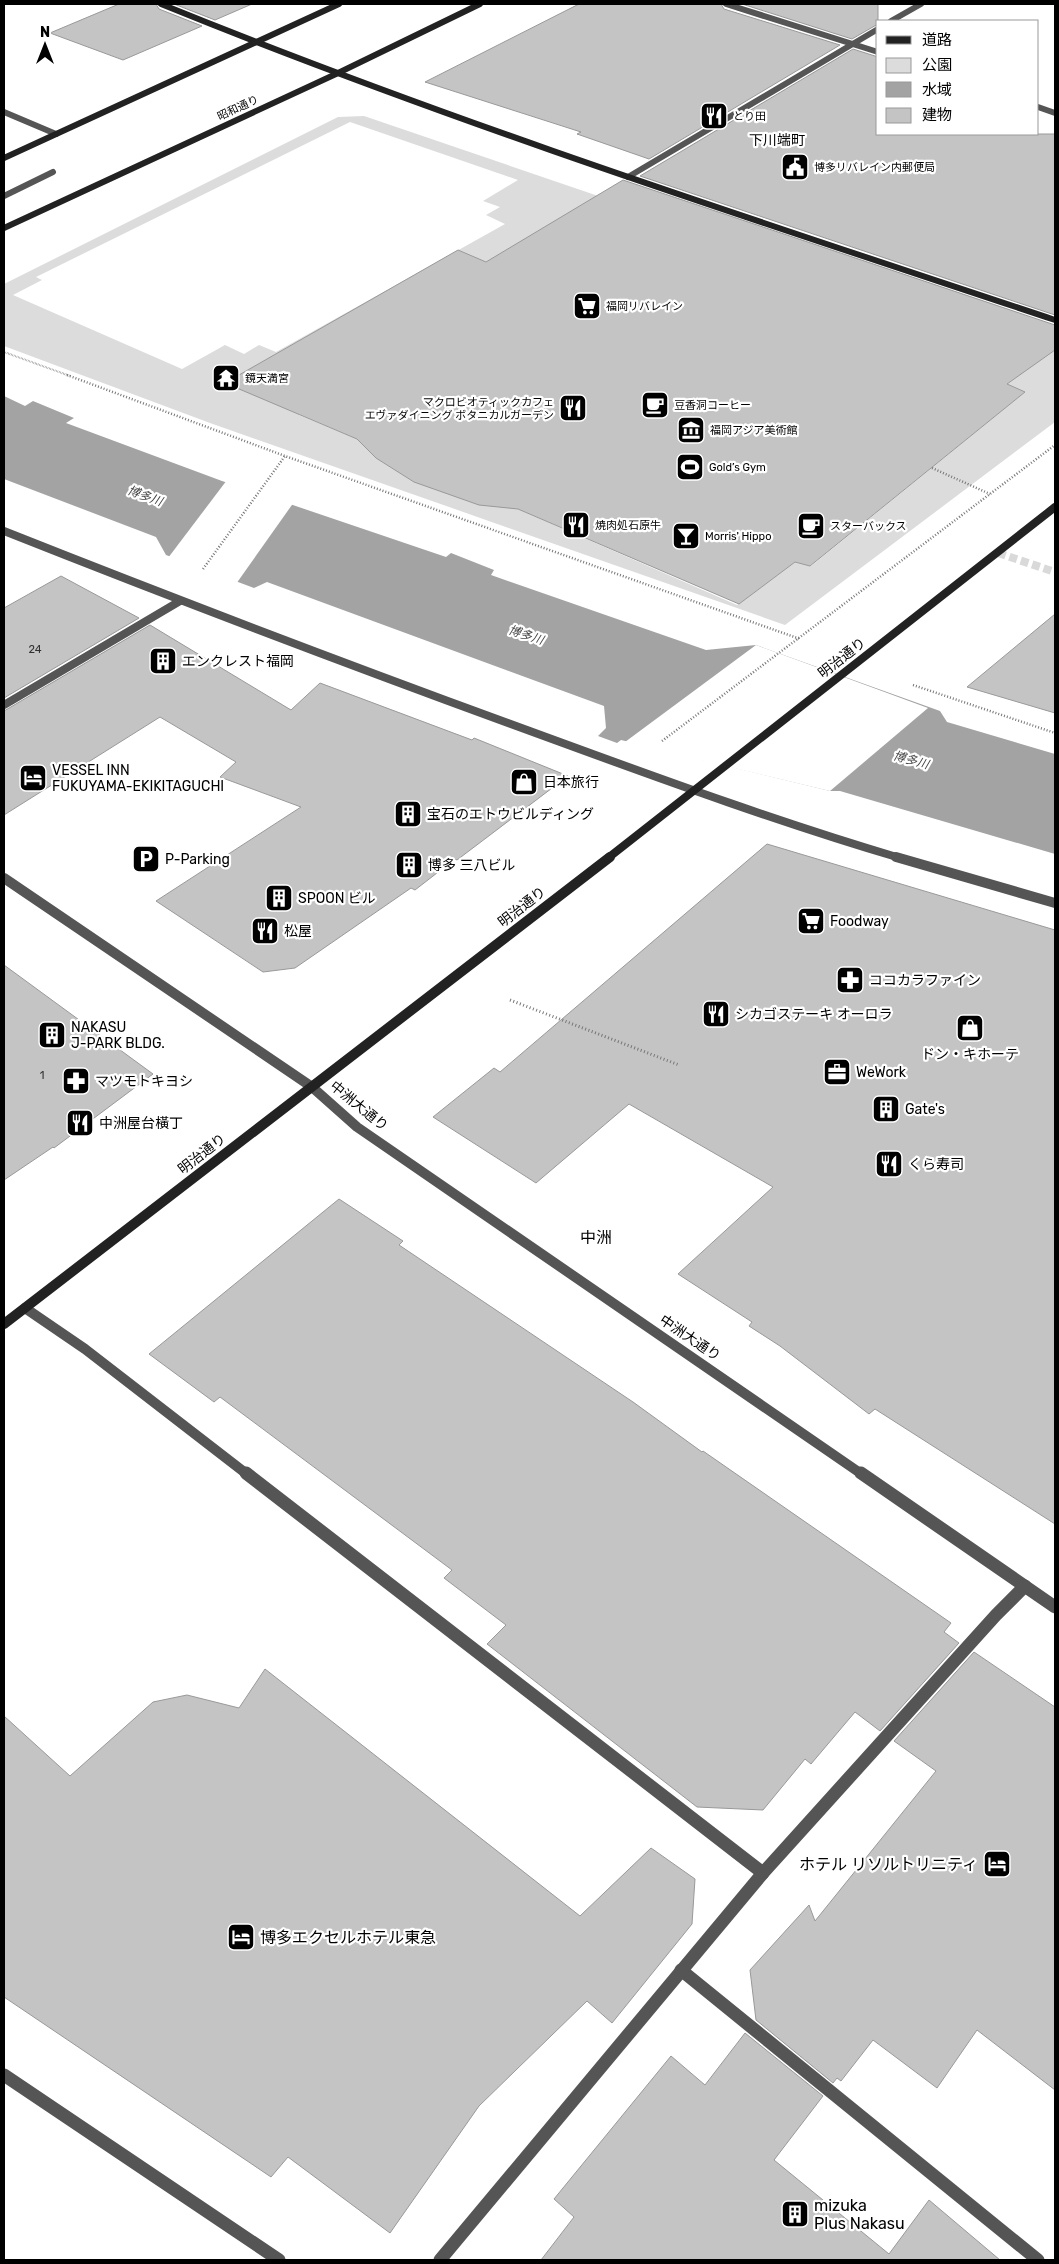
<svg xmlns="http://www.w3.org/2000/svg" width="1059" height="2264" viewBox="0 0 1059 2264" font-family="Rubik,'Noto Sans JP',sans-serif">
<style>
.green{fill:#dcdcdc;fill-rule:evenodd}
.water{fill:#a3a3a3}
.pier{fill:#fff}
.building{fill:#c4c4c4;stroke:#999}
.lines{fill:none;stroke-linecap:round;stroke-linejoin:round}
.street-tunnel{stroke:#d9d9d9;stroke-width:8;stroke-dasharray:8 4;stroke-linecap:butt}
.path-far2{stroke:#777;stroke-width:2;stroke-dasharray:0.5 1;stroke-linecap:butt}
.path-far1{stroke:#777;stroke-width:2.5;stroke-dasharray:1 2;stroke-linecap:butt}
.path{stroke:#777;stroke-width:3;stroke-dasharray:1 2.5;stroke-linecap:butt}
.lane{stroke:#555;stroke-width:6}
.street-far3{stroke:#555;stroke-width:6}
.street-far2{stroke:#555;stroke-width:8}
.street-far1{stroke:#555;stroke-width:10}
.street{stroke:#555;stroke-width:13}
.secondary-far2{stroke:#222;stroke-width:6}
.secondary-far1{stroke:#222;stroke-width:8}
.secondary{stroke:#222;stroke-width:10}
.labels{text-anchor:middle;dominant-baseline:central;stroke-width:4.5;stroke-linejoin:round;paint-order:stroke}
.far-street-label{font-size:11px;fill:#000;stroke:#fff}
.far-poi-label{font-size:11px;fill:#000;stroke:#fff;text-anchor:start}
.number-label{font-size:11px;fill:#313131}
.far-water-label{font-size:12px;font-style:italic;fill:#444;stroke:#fff}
.far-quarter-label{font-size:14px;fill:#000;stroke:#fff}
.street-label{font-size:14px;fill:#000;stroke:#fff}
.poi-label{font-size:14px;fill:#000;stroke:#fff;text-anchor:start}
.quarter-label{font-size:16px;fill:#000;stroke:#fff}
.near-poi-label{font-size:16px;fill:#000;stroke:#fff;text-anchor:start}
</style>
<rect width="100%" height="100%" fill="#fff"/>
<!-- green -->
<path class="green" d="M 364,116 L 1055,352 L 1055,422 L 785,625 L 210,423 L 4,346 L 4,284 L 338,117 ZM 350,122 L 518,180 L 483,201 L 500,207 L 486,215 L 505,224 L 276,352 L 259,345 L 244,354 L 225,345 L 182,369 L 13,295 L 42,280 L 36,277 ZM 425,340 L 1007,384 L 1024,393 L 811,566 L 795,562 L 737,605 L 518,509 L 414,482 L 376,458 L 357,439 L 299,415 Z"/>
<!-- water -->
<path class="water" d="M 4,396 L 25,406 L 33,401 L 74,418 L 66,423 L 222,481 L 446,557 L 451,553 L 494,570 L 491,575 L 706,650 L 756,645 L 940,711 L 947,722 L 1055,754 L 1055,854 L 840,791 L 830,791 L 621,740 L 617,743 L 598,736 L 606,728 L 604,706 L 267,582 L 254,588 L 166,555 L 156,537 L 4,479 Z"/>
<!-- pier -->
<g class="pier">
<path d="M 227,480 L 294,502 L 236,584 L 168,558 Z"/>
<path d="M 756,645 L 841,676 L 928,708 L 830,791 L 625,742 Z"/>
</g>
<!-- building -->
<g class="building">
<path d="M 119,4 L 156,4 L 159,9 L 202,26 L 123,60 L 50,33 Z"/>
<path d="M 174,4 L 252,4 L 215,20 Z"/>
<path d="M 579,4 L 721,4 L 724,9 L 840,45 L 649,159 L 577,134 L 581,132 L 425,82 Z"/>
<path d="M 742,4 L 878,4 L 878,24 L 852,39 Z"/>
<path d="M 853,49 L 878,57 L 878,134 L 1055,134 L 1055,315 L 640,176 Z"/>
<path d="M 623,180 L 1055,325 L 1055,350 L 1007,384 L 1025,392 L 810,566 L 795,562 L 739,604 L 518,509 L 479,505 L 414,482 L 376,458 L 357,439 L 225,383 L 458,250 L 486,262 Z"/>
<path d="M 61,576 L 139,618 L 4,698 L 4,608 Z"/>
<path d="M 1055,614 L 1055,713 L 967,687 Z"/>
<path d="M 150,625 L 291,710 L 320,683 L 472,740 L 474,738 L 568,776 L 457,860 L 455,859 L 415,890 L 411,888 L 295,968 L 263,972 L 156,901 L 301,807 L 220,777 L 236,762 L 160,717 L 4,815 L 4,711 Z"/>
<path d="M 767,844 L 1055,930 L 1055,1524 L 875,1409 L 869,1414 L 780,1346 L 749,1326 L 752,1322 L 678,1274 L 773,1187 L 629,1104 L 536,1183 L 433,1117 L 494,1068 L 500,1072 Z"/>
<path d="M 4,965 L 153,1074 L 54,1148 L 53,1147 L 4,1180 Z"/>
<path d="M 339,1199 L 403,1241 L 399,1245 L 633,1402 L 702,1452 L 703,1451 L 951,1623 L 944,1632 L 959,1643 L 880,1731 L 855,1712 L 811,1764 L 805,1759 L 763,1810 L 697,1807 L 487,1644 L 506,1625 L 444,1578 L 452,1570 L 220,1397 L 214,1402 L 149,1354 Z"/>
<path d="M 974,1652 L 1055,1707 L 1055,2090 L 977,2030 L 937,2088 L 873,2040 L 841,2081 L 837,2078 L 833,2083 L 756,2020 L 750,1970 L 809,1905 L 815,1921 L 936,1771 L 894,1741 Z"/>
<path d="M 265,1669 L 580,1916 L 651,1848 L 695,1879 L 692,1924 L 612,2023 L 587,2001 L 479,2106 L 390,2233 L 288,2157 L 271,2177 L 4,1997 L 4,1716 L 70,1776 L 153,1702 L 187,1695 L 239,1708 Z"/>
<path d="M 745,2033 L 823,2096 L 774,2160 L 889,2254 L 929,2200 L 1000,2260 L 541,2260 L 574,2217 L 554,2199 L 671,2056 L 705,2085 Z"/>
</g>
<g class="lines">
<!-- street-tunnel -->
<path class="street-tunnel" d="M 998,553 L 1055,572"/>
<!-- path-far2 -->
<path class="path-far2" d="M 4,352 L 70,376"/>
<!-- path-far1 -->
<g class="path-far1">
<path d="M 67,375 L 285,456 L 800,639"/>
<path d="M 932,468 L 990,494"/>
<path d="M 203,569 L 285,456"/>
<path d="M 913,685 L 1055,733"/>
<path d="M 662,741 L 1055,445"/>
</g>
<!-- path -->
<path class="path" d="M 510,1000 L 679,1065"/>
<!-- lane -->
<path class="lane" d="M 4,196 L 53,172"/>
<!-- street-far3 -->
<g class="street-far3">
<path d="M 726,4 L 878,52"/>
<path d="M 891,21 L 921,4"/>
<path d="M 1038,107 L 1055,113"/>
<path d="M 4,112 L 56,134"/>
<path d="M 628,177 L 878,29"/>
</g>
<!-- street-far2 -->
<g class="street-far2">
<path d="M 4,531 C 188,604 373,674 560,742 C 672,783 785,824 900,858"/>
<path d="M 4,705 L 180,601"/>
</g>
<!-- street-far1 -->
<g class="street-far1">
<path d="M 896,857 L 1055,903"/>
<path d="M 4,878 L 312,1087 L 357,1127 L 863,1475"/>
<path d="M 25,1308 L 85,1349 L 248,1475"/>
</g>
<!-- street -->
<g class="street">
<path d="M 246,1473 L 763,1873"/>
<path d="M 861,1473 L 1055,1607"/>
<path d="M 681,1970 L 1038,2260"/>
<path d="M 4,2075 L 279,2260"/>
<path d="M 440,2260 L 763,1873 L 996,1615 L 1025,1586"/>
</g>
<!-- secondary-far2 -->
<g class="secondary-far2">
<path d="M 161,4 C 454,123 755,220 1055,320"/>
<path d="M 4,158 L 339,4"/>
<path d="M 4,228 L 336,74 L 480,4"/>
</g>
<!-- secondary-far1 -->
<path class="secondary-far1" d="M 608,858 L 1055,507"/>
<!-- secondary -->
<path class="secondary" d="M 4,1324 L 610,857"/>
</g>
<!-- icons -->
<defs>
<g id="restaurant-square" transform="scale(1.4375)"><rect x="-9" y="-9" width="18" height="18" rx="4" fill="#000" stroke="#fff"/><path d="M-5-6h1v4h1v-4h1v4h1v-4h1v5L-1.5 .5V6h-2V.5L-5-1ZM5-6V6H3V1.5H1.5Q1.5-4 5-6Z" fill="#fff"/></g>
<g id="civic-square" transform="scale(1.4375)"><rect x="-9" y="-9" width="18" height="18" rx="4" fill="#000" stroke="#fff"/><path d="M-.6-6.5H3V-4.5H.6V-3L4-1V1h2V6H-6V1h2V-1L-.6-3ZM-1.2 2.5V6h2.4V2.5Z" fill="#fff"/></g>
<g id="supermarket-square" transform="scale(1.4375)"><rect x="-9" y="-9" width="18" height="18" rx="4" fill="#000" stroke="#fff"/><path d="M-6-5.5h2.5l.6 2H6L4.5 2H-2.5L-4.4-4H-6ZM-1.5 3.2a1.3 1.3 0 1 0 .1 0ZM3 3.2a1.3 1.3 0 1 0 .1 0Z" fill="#fff"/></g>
<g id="temple-square" transform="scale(1.4375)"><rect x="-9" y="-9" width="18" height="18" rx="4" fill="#000" stroke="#fff"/><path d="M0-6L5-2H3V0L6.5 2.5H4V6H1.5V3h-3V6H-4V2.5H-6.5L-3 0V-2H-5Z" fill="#fff"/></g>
<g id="cafe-square" transform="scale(1.4375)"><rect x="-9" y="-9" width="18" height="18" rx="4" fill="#000" stroke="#fff"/><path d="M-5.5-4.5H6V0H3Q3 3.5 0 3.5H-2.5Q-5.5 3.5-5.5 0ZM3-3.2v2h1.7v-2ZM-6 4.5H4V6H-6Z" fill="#fff"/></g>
<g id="museum-square" transform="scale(1.4375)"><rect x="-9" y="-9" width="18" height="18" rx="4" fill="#000" stroke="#fff"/><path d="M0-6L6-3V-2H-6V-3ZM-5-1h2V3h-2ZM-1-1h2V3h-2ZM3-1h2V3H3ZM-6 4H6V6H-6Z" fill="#fff"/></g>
<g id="stadium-square" transform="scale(1.4375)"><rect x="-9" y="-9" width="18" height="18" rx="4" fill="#000" stroke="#fff"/><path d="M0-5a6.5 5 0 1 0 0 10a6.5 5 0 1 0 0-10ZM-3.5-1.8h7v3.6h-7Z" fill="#fff"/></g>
<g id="bar-square" transform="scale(1.4375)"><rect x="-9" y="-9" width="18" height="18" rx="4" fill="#000" stroke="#fff"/><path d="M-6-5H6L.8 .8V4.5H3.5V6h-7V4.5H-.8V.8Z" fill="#fff"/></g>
<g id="building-square" transform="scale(1.4375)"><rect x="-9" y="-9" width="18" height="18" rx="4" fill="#000" stroke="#fff"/><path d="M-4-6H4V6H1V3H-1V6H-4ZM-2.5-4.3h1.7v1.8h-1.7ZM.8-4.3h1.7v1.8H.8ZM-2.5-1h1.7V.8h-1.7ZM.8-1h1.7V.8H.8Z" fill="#fff"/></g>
<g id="hotel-square" transform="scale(1.4375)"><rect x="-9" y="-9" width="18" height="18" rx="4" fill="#000" stroke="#fff"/><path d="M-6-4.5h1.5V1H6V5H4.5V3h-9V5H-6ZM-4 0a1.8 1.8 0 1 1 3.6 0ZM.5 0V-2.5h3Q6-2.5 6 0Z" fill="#fff"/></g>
<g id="shop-square" transform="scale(1.4375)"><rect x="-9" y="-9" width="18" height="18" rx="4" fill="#000" stroke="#fff"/><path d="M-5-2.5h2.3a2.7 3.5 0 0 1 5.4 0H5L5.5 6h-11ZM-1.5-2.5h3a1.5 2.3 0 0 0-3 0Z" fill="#fff"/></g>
<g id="parking-square" transform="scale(1.4375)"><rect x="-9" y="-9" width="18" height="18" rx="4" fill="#000" stroke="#fff"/><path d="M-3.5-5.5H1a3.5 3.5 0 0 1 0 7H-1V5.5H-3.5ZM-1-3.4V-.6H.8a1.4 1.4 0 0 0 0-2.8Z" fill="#fff"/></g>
<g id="pharmacy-square" transform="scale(1.4375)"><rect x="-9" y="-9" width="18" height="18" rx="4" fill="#000" stroke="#fff"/><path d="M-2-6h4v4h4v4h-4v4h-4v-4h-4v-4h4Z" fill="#fff"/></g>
<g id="office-square" transform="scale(1.4375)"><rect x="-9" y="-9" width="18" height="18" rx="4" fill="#000" stroke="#fff"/><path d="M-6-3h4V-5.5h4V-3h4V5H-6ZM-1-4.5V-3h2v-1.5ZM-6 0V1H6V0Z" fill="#fff"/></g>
</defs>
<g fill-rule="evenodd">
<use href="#restaurant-square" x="714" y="116"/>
<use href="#civic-square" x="795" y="167"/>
<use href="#supermarket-square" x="587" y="306"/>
<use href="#temple-square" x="226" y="378"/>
<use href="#cafe-square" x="655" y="405"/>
<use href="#restaurant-square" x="573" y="408"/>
<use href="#museum-square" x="691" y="430"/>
<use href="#stadium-square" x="690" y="467"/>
<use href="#restaurant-square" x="576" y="525"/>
<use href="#cafe-square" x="811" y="526"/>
<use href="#bar-square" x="686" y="536"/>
<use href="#building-square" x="163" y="661"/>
<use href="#hotel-square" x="33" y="778"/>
<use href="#shop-square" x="524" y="782"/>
<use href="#building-square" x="408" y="814"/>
<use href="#parking-square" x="146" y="859"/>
<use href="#building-square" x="409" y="865"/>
<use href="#building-square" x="279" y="898"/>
<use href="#supermarket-square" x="811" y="921"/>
<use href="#restaurant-square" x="265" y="931"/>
<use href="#pharmacy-square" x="850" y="980"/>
<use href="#restaurant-square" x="716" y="1014"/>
<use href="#shop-square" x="970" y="1028"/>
<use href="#building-square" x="52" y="1035"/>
<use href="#office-square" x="837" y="1072"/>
<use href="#pharmacy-square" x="76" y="1081"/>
<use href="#building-square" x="886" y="1109"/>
<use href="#restaurant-square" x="80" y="1123"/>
<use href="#restaurant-square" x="889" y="1164"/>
<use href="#hotel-square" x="997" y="1864"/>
<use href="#hotel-square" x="241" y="1937"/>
<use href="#building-square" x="795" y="2214"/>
</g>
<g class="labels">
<!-- far-street labels -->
<g class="far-street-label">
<text transform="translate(238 108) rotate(-25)">昭和通り</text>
</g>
<!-- far-poi labels -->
<g class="far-poi-label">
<text x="733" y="116">とり田</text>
<text x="814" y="167">博多リバレイン内郵便局</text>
<text x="606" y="306">福岡リバレイン</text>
<text x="245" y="378">鏡天満宮</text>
<text x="554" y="402" text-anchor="end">マクロビオティックカフェ<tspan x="554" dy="13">エヴァダイニング ボタニカルガーデン</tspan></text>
<text x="674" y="405">豆香洞コーヒー</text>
<text x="710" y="430">福岡アジア美術館</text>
<text x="709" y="467">Gold’s Gym</text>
<text x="595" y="525">焼肉処石原牛</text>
<text x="830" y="526">スターバックス</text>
<text x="705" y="536">Morris' Hippo</text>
</g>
<!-- number labels -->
<g class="number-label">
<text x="35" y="649">24</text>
<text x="42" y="1075">1</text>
</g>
<!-- far-water labels -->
<g class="far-water-label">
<text transform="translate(145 496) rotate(20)">博多川</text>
<text transform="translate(526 635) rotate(18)">博多川</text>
<text transform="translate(911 760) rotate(16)">博多川</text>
</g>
<!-- far-quarter labels -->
<g class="far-quarter-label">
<text x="777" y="140">下川端町</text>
</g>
<!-- street labels -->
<g class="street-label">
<text transform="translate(842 658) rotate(-38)">明治通り</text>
<text transform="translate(522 907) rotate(-38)">明治通り</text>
<text transform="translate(359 1106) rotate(39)">中洲大通り</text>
<text transform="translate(202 1154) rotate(-38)">明治通り</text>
<text transform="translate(690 1338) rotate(34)">中洲大通り</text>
</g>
<!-- poi labels -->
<g class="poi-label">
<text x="182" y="661">エンクレスト福岡</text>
<text x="52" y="770">VESSEL INN<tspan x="52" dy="16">FUKUYAMA-EKIKITAGUCHI</tspan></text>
<text x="543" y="782">日本旅行</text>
<text x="427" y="814">宝石のエトウビルディング</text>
<text x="165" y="859">P-Parking</text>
<text x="428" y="865">博多 三八ビル</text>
<text x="298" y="898">SPOON ビル</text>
<text x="830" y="921">Foodway</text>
<text x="284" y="931">松屋</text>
<text x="869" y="980">ココカラファイン</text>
<text x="735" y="1014">シカゴステーキ オーロラ</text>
<text x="71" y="1027">NAKASU<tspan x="71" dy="16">J-PARK BLDG.</tspan></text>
<text x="970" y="1054" text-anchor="middle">ドン・キホーテ</text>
<text x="856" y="1072">WeWork</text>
<text x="95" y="1081">マツモトキヨシ</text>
<text x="905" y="1109">Gate's</text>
<text x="99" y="1123">中洲屋台橫丁</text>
<text x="908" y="1164">くら寿司</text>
</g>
<!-- quarter labels -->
<g class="quarter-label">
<text x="596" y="1237">中洲</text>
</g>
<!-- near-poi labels -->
<g class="near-poi-label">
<text x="978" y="1864" text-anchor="end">ホテル リソルトリニティ</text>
<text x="260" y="1937">博多エクセルホテル東急</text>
<text x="814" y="2205">mizuka<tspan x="814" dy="18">Plus Nakasu</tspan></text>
</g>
</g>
<!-- border -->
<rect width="1059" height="2264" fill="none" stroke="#000000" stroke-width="10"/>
<!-- legend -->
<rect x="876" y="20" width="162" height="115" fill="#ffffff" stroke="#999999"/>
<rect x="886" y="36" width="25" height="8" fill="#222222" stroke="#999999"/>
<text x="922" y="45" font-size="15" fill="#000000">道路</text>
<rect x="886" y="58" width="25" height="15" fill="#dcdcdc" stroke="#999999"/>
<text x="922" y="70" font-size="15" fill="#000000">公園</text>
<rect x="886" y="82" width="25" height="15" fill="#a3a3a3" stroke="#999999"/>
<text x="922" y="95" font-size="15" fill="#000000">水域</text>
<rect x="886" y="108" width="25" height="15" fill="#c4c4c4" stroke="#999999"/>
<text x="922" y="120" font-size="15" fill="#000000">建物</text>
<!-- north arrow -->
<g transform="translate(45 45)" stroke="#ffffff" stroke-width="4" paint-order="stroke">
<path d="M0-4L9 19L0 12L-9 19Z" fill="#000000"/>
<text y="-8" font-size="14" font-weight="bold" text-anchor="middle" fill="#000000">N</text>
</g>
</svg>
